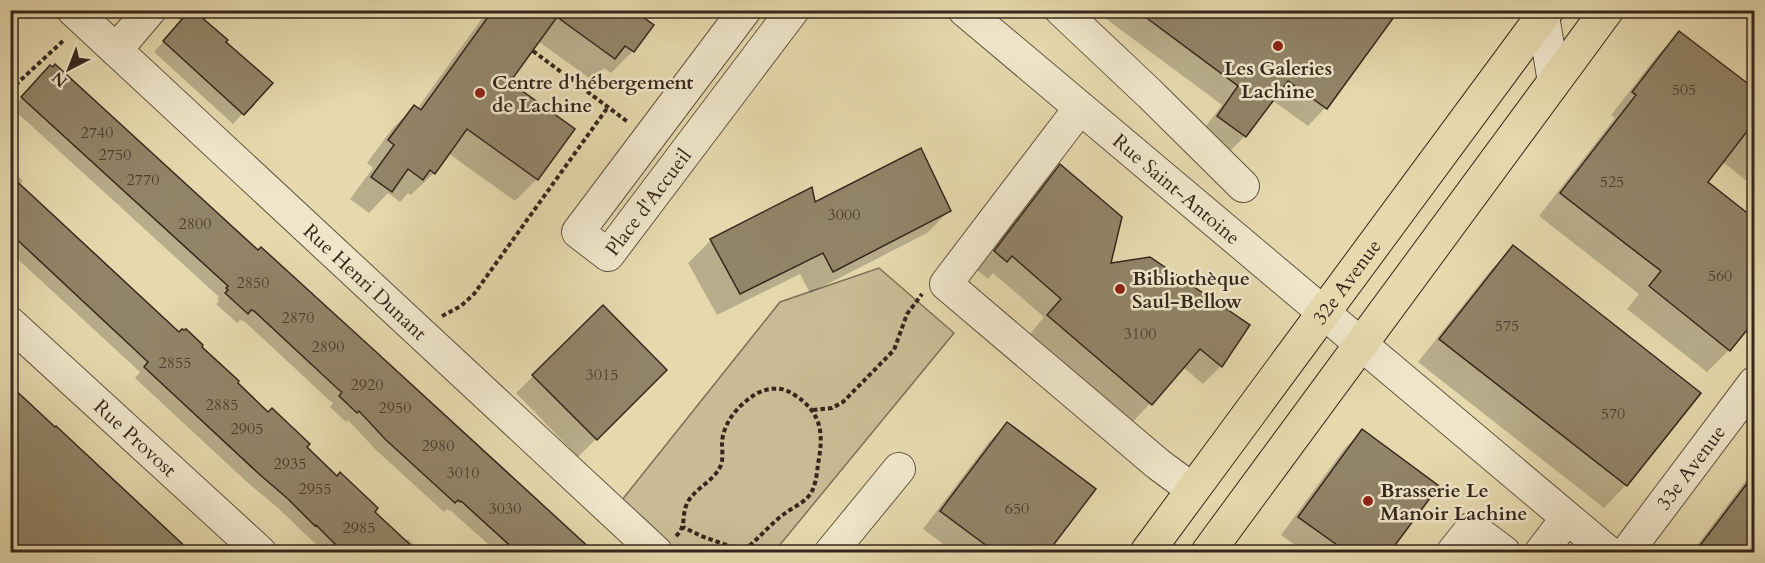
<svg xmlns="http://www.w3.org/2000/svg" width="1765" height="563" viewBox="0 0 1765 563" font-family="Cardo,serif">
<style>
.green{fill:#c8bb95;stroke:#7f7158;stroke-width:1.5}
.shadow{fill:#0003}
.building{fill:#928468;stroke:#36271c;stroke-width:1.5}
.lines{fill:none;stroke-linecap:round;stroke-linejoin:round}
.minor-casing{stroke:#625440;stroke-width:34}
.major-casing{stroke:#36271c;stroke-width:35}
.path{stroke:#36271c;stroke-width:4;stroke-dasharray:4.5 3;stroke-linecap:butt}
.minor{stroke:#efe6ca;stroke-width:32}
.major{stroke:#e6d9ae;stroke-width:33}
.poi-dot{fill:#8f2418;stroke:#efe6ca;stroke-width:2}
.labels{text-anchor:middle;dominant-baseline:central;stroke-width:5;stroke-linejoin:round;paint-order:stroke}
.number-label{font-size:16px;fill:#4d3e2f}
.poi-label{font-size:20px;font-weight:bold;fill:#36271c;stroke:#efe6ca;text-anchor:start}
.street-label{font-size:20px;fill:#36271c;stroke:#efe6ca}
</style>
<rect width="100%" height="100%" fill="#e6d9ae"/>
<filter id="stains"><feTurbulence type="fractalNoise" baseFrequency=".00333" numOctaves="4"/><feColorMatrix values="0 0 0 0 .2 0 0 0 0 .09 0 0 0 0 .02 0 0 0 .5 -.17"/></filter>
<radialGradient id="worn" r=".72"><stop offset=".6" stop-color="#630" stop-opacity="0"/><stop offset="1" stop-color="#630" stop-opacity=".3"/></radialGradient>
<!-- green -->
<path class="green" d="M 879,268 L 954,333 L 774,552 L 669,552 L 618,505 L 780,302 Z"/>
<!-- shadow -->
<g class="shadow">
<path d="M 169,10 L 207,10 L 200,18 L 271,83 L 233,124 L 154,52 L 181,21 Z"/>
<path d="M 241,10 L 260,10 L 251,19 Z"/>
<path d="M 488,10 L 631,10 L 633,51 L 611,73 L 604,68 L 592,80 L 538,41 L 508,82 L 537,179 L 515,201 L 448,153 L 434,173 L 411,195 L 408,193 L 400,202 L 388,193 L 369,213 L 350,199 L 373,168 L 367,163 L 392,129 L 414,107 L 417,109 Z"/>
<path d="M 1110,10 L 1397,10 L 1325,108 L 1308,126 L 1272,100 L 1245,136 L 1227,154 L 1200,134 L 1222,105 L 1105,18 Z"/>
<path d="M 1735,10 L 1754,10 L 1754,25 Z"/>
<path d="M 10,29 L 18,35 L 10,43 Z"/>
<path d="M 1679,33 L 1754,91 L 1754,187 L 1722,161 L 1706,182 L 1729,350 L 1707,372 L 1627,309 L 1639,294 L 1539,216 L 1615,118 L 1611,115 L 1657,56 Z"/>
<path d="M 41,77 L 258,252 L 261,249 L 591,552 L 497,552 L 450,510 L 449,511 L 447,509 L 444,512 L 376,450 L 348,420 L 346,422 L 330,407 L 333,403 L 329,400 L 244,321 L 240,320 L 237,323 L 216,304 L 219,301 L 217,299 L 219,297 L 12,108 Z"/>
<path d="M 1060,166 L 1108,265 L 1248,325 L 1221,366 L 1203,384 L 1183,367 L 1133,422 L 1030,334 L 1044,317 L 993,273 L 988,279 L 977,270 L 1042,184 Z"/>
<path d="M 10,169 L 23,181 L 19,185 L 179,334 L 200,347 L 405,542 L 408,539 L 423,552 L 324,552 L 278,508 L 248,483 L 135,378 L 140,372 L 10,252 Z"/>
<path d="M 811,189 L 814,204 L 949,211 L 927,233 L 810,293 L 800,274 L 717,315 L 688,263 L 711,240 Z"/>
<path d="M 1513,247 L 1626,485 L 1604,508 L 1418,362 L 1491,270 Z"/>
<path d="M 603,307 L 665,370 L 578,457 L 516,393 Z"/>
<path d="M 10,388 L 55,429 L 56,428 L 188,552 L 10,552 Z"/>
<path d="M 1007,424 L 1094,489 L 1046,552 L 954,552 L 923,529 L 989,442 Z"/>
<path d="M 1362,431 L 1437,486 L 1388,552 L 1305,552 L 1281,535 L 1344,449 Z"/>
<path d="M 1754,470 L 1754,552 L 1692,552 L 1753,471 Z"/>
<path d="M 915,548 L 921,552 L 910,552 Z"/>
</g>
<!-- building -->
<g class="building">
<path d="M 190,10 L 193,10 L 228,40 L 226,42 L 273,83 L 244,115 L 163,41 Z"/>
<path d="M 493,10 L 633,10 L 654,25 L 634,52 L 625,46 L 615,59 L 557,17 L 510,82 L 575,129 L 538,180 L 467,129 L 435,174 L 430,170 L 423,180 L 408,169 L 392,192 L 371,177 L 394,145 L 388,140 L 414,105 L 421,110 Z"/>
<path d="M 1136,10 L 1399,10 L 1327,109 L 1288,81 L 1246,137 L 1217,116 L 1238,86 Z"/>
<path d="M 1679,31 L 1755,89 L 1755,121 L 1708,182 L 1755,219 L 1755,320 L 1730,351 L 1649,286 L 1661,271 L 1560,193 L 1636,95 L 1632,92 Z"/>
<path d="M 55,64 L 258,250 L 261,247 L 374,350 L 594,552 L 517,552 L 461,501 L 460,502 L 458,500 L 455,503 L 386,440 L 359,411 L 357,413 L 339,396 L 342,392 L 339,390 L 254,311 L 251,310 L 248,314 L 225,293 L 228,290 L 226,288 L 228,286 L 21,97 L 50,65 L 53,67 Z"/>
<path d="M 921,148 L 951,211 L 833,272 L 823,253 L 740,294 L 710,239 L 812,187 L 815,202 Z"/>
<path d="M 1060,164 L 1122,217 L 1111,263 L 1150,257 L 1250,325 L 1222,367 L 1200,349 L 1152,405 L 1047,315 L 1061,299 L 1012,256 L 1007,262 L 994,251 Z"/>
<path d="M 10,175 L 179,332 L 182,329 L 184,330 L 186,329 L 203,345 L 202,347 L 239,381 L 238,383 L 268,412 L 272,408 L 310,444 L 307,447 L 337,476 L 340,472 L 378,508 L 375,512 L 418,552 L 343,552 L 316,525 L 315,526 L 288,499 L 258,473 L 144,367 L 148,362 L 10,233 Z"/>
<path d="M 1513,245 L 1701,393 L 1627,486 L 1439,339 Z"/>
<path d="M 603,305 L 667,370 L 597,440 L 532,375 Z"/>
<path d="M 10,385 L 55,427 L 56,426 L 191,552 L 10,552 Z"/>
<path d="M 1007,422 L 1096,489 L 1048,552 L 995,552 L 940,511 Z"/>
<path d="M 1362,429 L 1439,486 L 1390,552 L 1347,552 L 1298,517 Z"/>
<path d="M 1755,473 L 1755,552 L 1695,552 Z"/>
</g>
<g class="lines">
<!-- minor casing -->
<g class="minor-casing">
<g id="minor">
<path id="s1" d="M 73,10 L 656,552"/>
<path id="s2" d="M 745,10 L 578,232 L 608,255 L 793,10"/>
<path id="s3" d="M 964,10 L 1608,552"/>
<path d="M 1061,10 L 1150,94 L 1243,186"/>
<path d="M 1536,10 L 1543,16 L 1554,82"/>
<path d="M 116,50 L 150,10"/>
<path d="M 1080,108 L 946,284 L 1158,464 L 1193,490"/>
<path id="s4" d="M 10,323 L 260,552"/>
<path d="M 831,552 L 899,469"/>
<path d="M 1453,552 L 1472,528 L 1504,552"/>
<path d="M 1541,552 L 1567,518"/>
<path id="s5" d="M 1627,552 L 1754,383"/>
</g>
</g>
<!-- major casing -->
<g class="major-casing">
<g id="major">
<path id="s6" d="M 1147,552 L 1547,10"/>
<path d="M 1208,552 L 1607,10"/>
</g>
</g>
<!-- path -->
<g class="path">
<path d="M 533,51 L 628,122"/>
<path d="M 10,90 L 64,40"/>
<path d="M 442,316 L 461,306 L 474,294 L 608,107"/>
<path d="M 813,410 L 832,408 L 843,402 L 894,350 L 907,314 L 922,294"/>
<path d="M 676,536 C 686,527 682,517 686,506 C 691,491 711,483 719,469 C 724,462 722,451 722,443 C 723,424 736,408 750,398 C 762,388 780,385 793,394 C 822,412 824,433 818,464 C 817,473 816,483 812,491 C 807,502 793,507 784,514 C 769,525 758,540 743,551 L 701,536 L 683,527"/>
</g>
<!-- minor -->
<use href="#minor" class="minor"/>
<!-- major -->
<use href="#major" class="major"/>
</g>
<!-- markers -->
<g class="poi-dot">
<circle cx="1278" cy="46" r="6"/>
<circle cx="480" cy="93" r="6"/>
<circle cx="1120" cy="289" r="6"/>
<circle cx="1368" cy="501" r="6"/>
</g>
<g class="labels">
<!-- number labels -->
<g class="number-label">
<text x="1684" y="90">505</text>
<text x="97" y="133">2740</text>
<text x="115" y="155">2750</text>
<text x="143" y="180">2770</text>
<text x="1612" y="182">525</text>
<text x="844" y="215">3000</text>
<text x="195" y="224">2800</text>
<text x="1720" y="276">560</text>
<text x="253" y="283">2850</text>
<text x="298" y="318">2870</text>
<text x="1507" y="326">575</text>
<text x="1140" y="334">3100</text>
<text x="328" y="347">2890</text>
<text x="175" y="363">2855</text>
<text x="602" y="375">3015</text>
<text x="367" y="385">2920</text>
<text x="222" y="405">2885</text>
<text x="395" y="408">2950</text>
<text x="1613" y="414">570</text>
<text x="247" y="429">2905</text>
<text x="438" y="446">2980</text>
<text x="290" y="464">2935</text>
<text x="463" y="473">3010</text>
<text x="315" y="489">2955</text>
<text x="505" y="509">3030</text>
<text x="1017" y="509">650</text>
<text x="359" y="528">2985</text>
</g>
<!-- poi labels -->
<g class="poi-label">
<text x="1278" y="68" text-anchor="middle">Les Galeries<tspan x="1278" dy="23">Lachine</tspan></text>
<text x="492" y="82">Centre d'hébergement<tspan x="492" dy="23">de Lachine</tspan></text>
<text x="1132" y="278">Bibliothèque<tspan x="1132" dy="23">Saul-Bellow</tspan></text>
<text x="1380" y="490">Brasserie Le<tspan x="1380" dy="23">Manoir Lachine</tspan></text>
</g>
<!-- street labels -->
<g class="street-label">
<text stroke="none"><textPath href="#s3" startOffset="278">Rue Saint-Antoine</textPath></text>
<text stroke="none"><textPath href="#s2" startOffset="382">Place d'Accueil</textPath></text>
<text stroke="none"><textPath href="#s1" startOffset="399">Rue Henri Dunant</textPath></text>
<text stroke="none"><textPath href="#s6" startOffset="336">32e Avenue</textPath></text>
<text stroke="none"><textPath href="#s4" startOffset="170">Rue Provost</textPath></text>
<text stroke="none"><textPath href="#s5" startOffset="106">33e Avenue</textPath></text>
</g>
</g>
<!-- margin -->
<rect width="1765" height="563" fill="none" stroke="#e6d9ae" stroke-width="36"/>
<rect x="12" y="12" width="1741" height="539" fill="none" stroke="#36271c" stroke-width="3"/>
<rect x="18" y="18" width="1729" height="527" fill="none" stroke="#36271c" stroke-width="1.5"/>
<!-- north arrow -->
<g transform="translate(69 69) rotate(222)" stroke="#efe6ca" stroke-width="4.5" paint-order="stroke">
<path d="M0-4.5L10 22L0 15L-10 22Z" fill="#36271c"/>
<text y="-9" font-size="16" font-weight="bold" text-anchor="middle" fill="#36271c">N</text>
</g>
<rect width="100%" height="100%" filter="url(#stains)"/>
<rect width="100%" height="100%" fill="url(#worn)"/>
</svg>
